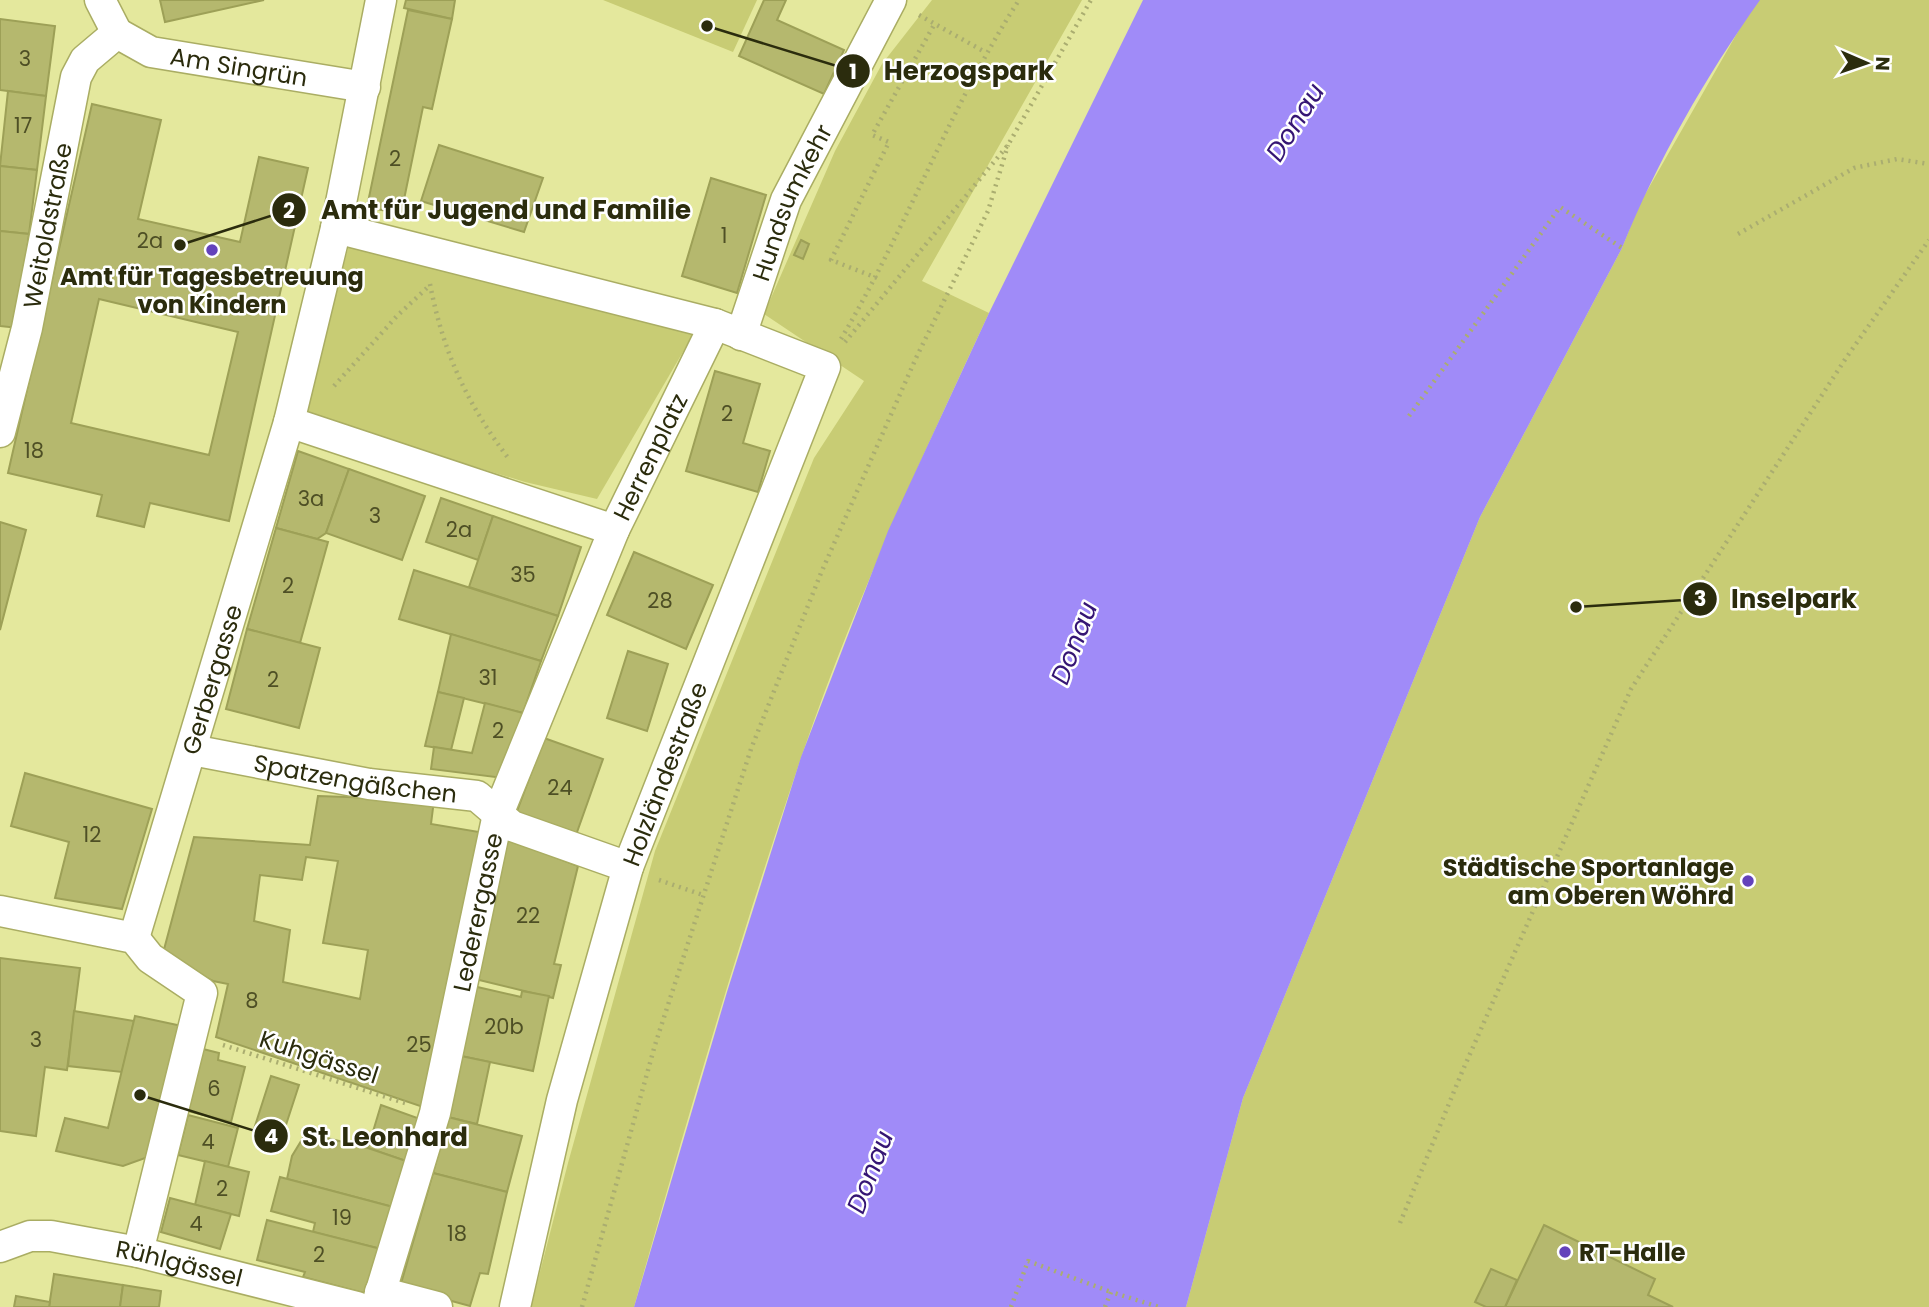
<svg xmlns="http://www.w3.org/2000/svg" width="1929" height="1307" viewBox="0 0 1929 1307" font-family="Poppins,sans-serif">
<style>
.green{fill:#c8cc74}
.water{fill:#a08bf8}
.building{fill:#b5b86e;stroke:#9da057;stroke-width:2;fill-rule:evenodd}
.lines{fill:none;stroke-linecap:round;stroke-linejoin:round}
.minor-casing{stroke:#aaad63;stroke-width:33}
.path{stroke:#aaad70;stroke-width:4.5;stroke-dasharray:2 5;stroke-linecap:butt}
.minor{stroke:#fff;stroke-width:30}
.poi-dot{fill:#6342bb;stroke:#fff;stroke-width:2.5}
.labels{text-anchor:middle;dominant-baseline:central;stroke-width:5;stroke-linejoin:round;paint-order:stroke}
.number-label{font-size:21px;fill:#4e4f25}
.street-label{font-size:24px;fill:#2b2c0d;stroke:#fff}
.poi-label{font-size:24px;font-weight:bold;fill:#2b2c0d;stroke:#fff}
.water-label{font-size:26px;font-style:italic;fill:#351574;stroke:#fff}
.leader{fill:none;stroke:#2b2c0d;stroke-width:2.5}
.callout-dot{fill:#2b2c0d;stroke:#fff;stroke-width:2.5}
.mark-label{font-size:21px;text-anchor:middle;font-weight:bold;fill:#fff}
.callout-label{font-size:26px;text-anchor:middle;font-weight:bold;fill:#2b2c0d;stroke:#fff;stroke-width:5;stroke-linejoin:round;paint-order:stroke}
</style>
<rect width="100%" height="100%" fill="#e4e89d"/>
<!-- green -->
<g class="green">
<path d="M 603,0 L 757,0 L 733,52 Z"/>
<path d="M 932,0 L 1082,0 L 922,281 L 989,313 C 921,459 853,605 801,758 C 739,939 686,1123 634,1307 L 531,1307 L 568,1163 L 655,851 L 814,458 L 864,381 L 764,314 L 835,151 L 882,64 Z"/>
<path d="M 1756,0 L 1929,0 L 1929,1307 L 1186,1307 L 1243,1098 L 1480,517 L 1622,248 L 1639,205 Z"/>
<path d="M 349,245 L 694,333 L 597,499 L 525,482 L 303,414 Z"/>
</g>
<!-- water -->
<path class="water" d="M 1143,0 L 1760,0 C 1706,76 1657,161 1622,248 L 1480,517 L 1243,1098 L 1186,1307 L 634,1307 L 727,992 L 801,757 L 888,531 L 989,313 Z"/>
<!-- building -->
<g class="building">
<path d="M 160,0 L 264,0 L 165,22 Z"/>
<path d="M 406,0 L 455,0 L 452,19 L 404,8 Z"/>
<path d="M 764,0 L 786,0 L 777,20 L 844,50 L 824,94 L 739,56 Z"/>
<path d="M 408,10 L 452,19 L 432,109 L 423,107 L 401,214 L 367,207 Z"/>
<path d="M 0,19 L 55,26 L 46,96 L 0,90 Z"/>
<path d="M 8,91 L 46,96 L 37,170 L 0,166 Z"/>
<path d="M 92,104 L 161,120 L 138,219 L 240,242 L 259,157 L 308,168 L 229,521 L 150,503 L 144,527 L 97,516 L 102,495 L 8,473 ZM 99,299 L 238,332 L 209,455 L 71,423 Z"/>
<path d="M 439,145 L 543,178 L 524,232 L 421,201 Z"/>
<path d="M 0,166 L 37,170 L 29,234 L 0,231 Z"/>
<path d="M 711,178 L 766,195 L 737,293 L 682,276 Z"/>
<path d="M 0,231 L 29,234 L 18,328 L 0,326 Z"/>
<path d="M 801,240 L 809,244 L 803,259 L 794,255 Z"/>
<path d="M 715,371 L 760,384 L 743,443 L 770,451 L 758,492 L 686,471 Z"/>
<path d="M 298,451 L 349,469 L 326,533 L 317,539 L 276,528 Z"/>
<path d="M 349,469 L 425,496 L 402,560 L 326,533 Z"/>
<path d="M 441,498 L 493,516 L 478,560 L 426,542 Z"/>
<path d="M 493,516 L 581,547 L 558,616 L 469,587 Z"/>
<path d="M 0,522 L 26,530 L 0,630 Z"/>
<path d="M 276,528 L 328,542 L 300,643 L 247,629 Z"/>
<path d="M 634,552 L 713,585 L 686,649 L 607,615 Z"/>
<path d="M 414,570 L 558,616 L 541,661 L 399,619 Z"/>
<path d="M 247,629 L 320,648 L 299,728 L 226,709 Z"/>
<path d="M 451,634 L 541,661 L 523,713 L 438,692 Z"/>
<path d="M 628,651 L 668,664 L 647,731 L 607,718 Z"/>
<path d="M 438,692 L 464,698 L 451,750 L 425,746 Z"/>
<path d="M 485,703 L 523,713 L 503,778 L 431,769 L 434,747 L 472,753 Z"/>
<path d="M 544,738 L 603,759 L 576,835 L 516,814 Z"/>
<path d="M 25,773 L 152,809 L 122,909 L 55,898 L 69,842 L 11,826 Z"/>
<path d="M 318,796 L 434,800 L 431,824 L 479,832 L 426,1108 L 216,1037 L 228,984 L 213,981 L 162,957 L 194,837 L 310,845 ZM 306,857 L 338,861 L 323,943 L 368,950 L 360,999 L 283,982 L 290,930 L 254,921 L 260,875 L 302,880 Z"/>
<path d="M 508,839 L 578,866 L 554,964 L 561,965 L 553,998 L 475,979 Z"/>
<path d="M 0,958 L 80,968 L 67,1070 L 45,1067 L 36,1136 L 0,1131 Z"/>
<path d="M 473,986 L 521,997 L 522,991 L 549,996 L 533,1071 L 461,1056 Z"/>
<path d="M 74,1011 L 134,1021 L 122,1072 L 68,1066 Z"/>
<path d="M 135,1016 L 182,1026 L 148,1157 L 123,1166 L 56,1151 L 65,1118 L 108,1128 Z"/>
<path d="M 199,1048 L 219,1053 L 218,1060 L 245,1067 L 231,1122 L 184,1110 Z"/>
<path d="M 461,1056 L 490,1062 L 477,1124 L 448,1117 Z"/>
<path d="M 271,1076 L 299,1085 L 282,1137 L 254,1129 Z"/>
<path d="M 381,1105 L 423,1120 L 409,1162 L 368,1148 Z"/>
<path d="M 188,1115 L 238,1128 L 228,1167 L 178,1155 Z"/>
<path d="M 448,1117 L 522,1136 L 507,1192 L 433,1173 Z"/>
<path d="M 306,1133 L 368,1148 L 409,1162 L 393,1207 L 287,1179 L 292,1156 Z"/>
<path d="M 205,1161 L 249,1172 L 239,1216 L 195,1205 Z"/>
<path d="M 433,1173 L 507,1192 L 488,1274 L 480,1273 L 470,1306 L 400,1287 Z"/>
<path d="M 280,1177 L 393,1207 L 381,1249 L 313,1232 L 315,1223 L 271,1211 Z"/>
<path d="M 170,1198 L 231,1214 L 220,1249 L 161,1232 Z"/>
<path d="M 267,1220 L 381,1249 L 367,1294 L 303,1277 L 305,1272 L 257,1260 Z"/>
<path d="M 1544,1225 L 1655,1279 L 1648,1295 L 1673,1307 L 1505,1307 Z"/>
<path d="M 1491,1269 L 1517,1280 L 1505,1307 L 1486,1307 L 1475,1302 Z"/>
<path d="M 54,1274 L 123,1285 L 120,1307 L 49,1307 Z"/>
<path d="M 123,1285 L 161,1291 L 159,1307 L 120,1307 Z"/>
<path d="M 16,1296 L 50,1302 L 49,1307 L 14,1307 Z"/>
</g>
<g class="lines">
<!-- minor casing -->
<g class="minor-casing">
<g id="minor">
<path d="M 100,0 L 117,33"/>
<path id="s1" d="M 381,0 L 336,228 L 289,422 L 614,530 L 715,324"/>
<path id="s2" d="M 117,33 L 151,52 L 365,87"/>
<path d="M 336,228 L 715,324 L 825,367 L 628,867 L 562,1100 L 515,1307"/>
<path id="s3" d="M 741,335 L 786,200 L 891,0"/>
<path id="s4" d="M 0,432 L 27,328 L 76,77 L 85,60 L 117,33"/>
<path id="s5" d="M 192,750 L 369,784 L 477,796 L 512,826 L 628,867"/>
<path d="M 0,911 L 134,938 L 150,958 L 202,993 L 138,1252"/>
<path id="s6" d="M 134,938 L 289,422"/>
<path id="s7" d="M 0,1247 L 30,1236 L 51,1236 L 138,1252 L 357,1307"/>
<path d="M 380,1292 L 437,1307"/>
<path id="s8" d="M 376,1307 L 435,1113 L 498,814 L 614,530"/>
</g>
</g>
<!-- path -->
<g class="path">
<path d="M 919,15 L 985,52"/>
<path d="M 1738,234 L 1854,168 L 1897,159 L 1929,164"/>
<path d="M 877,278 L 831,260 L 889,142 L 872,135 L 934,25"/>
<path d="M 430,284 C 443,352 467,404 509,459"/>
<path d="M 841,339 C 906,229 950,107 1019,0"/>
<path d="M 845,342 L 1008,145 L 1091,0"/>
<path d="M 334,386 L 397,316 L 429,286"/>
<path d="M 1409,416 L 1560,207 L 1622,248"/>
<path d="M 659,880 L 703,895"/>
<path d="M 223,1045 L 405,1103"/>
<path d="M 1400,1223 L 1462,1072 L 1631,689 L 1846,358 L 1929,240"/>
<path d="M 582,1307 L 655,1045 L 751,749 L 821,573 L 916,358 L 988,211 L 1008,145"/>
<path d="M 1011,1307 L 1028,1261 L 1111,1292"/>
<path d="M 1105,1307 L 1111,1292 L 1159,1307"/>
</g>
<!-- minor -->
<use href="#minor" class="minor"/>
</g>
<!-- markers -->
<g class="poi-dot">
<circle cx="212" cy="250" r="7"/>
<circle cx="1748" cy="881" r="7"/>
<circle cx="1565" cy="1252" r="7"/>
</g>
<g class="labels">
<!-- number labels -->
<g class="number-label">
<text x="25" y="58">3</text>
<text x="23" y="125">17</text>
<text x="395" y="158">2</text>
<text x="724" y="235">1</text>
<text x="150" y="240">2a</text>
<text x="727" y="413">2</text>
<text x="34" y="450">18</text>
<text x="311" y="498">3a</text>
<text x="375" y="515">3</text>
<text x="459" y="529">2a</text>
<text x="523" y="574">35</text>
<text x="288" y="585">2</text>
<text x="660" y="600">28</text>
<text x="488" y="677">31</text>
<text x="273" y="679">2</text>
<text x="498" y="730">2</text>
<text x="560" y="787">24</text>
<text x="92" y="834">12</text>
<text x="528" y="915">22</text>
<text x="252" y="1000">8</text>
<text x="504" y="1026">20b</text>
<text x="36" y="1039">3</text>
<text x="419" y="1044">25</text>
<text x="214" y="1088">6</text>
<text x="208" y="1141">4</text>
<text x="222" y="1188">2</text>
<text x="342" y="1217">19</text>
<text x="196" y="1223">4</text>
<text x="457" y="1233">18</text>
<text x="319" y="1254">2</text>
</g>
<!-- street labels -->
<g class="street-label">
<text stroke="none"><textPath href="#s2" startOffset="128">Am Singrün</textPath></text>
<text stroke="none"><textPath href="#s3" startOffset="142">Hundsumkehr</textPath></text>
<text stroke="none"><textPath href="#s4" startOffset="212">Weitoldstraße</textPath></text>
<text stroke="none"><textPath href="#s1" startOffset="856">Herrenplatz</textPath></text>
<text stroke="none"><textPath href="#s6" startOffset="270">Gerbergasse</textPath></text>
<text transform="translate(665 774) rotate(-69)">Holzländestraße</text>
<text stroke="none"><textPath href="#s5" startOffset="166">Spatzengäßchen</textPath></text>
<text stroke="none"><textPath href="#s8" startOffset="408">Lederergasse</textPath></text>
<text transform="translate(319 1057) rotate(18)">Kuhgässel</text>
<text stroke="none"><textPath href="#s7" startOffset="184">Rühlgässel</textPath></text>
</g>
<!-- poi labels -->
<g class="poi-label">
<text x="212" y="276">Amt für Tagesbetreuung<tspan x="212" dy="28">von Kindern</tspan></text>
<text x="1734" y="867" text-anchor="end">Städtische Sportanlage<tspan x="1734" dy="28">am Oberen Wöhrd</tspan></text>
<text x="1579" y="1252" text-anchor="start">RT-Halle</text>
</g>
<!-- water labels -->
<g class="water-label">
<text transform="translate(1295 122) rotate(-58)">Donau</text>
<text transform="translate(1074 643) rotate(-69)">Donau</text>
<text transform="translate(870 1172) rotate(-69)">Donau</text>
</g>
</g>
<!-- callouts -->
<path class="leader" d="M707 26L853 71M180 245L289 210M1576 607L1700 599M140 1095L271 1136"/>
<g class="callout-dot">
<circle cx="707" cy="26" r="7"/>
<circle cx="180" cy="245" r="7"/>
<circle cx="1576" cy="607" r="7"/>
<circle cx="140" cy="1095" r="7"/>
<circle cx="853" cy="71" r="18"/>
<circle cx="289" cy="210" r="18"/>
<circle cx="1700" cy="599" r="18"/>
<circle cx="271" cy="1136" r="18"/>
</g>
<g class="mark-label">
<text x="853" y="79">1</text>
<text x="289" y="218">2</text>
<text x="1700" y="606">3</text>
<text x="271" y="1144">4</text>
</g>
<g class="callout-label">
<text x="969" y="80">Herzogspark</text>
<text x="506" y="219">Amt für Jugend und Familie</text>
<text x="1794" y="608">Inselpark</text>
<text x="385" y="1146">St. Leonhard</text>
</g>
<!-- north arrow -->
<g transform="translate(1866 63) rotate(92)" stroke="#ffffff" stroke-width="5" paint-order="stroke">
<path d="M0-5L12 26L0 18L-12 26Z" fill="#2b2c0d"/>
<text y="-10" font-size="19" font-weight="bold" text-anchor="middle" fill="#2b2c0d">N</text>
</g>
</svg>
